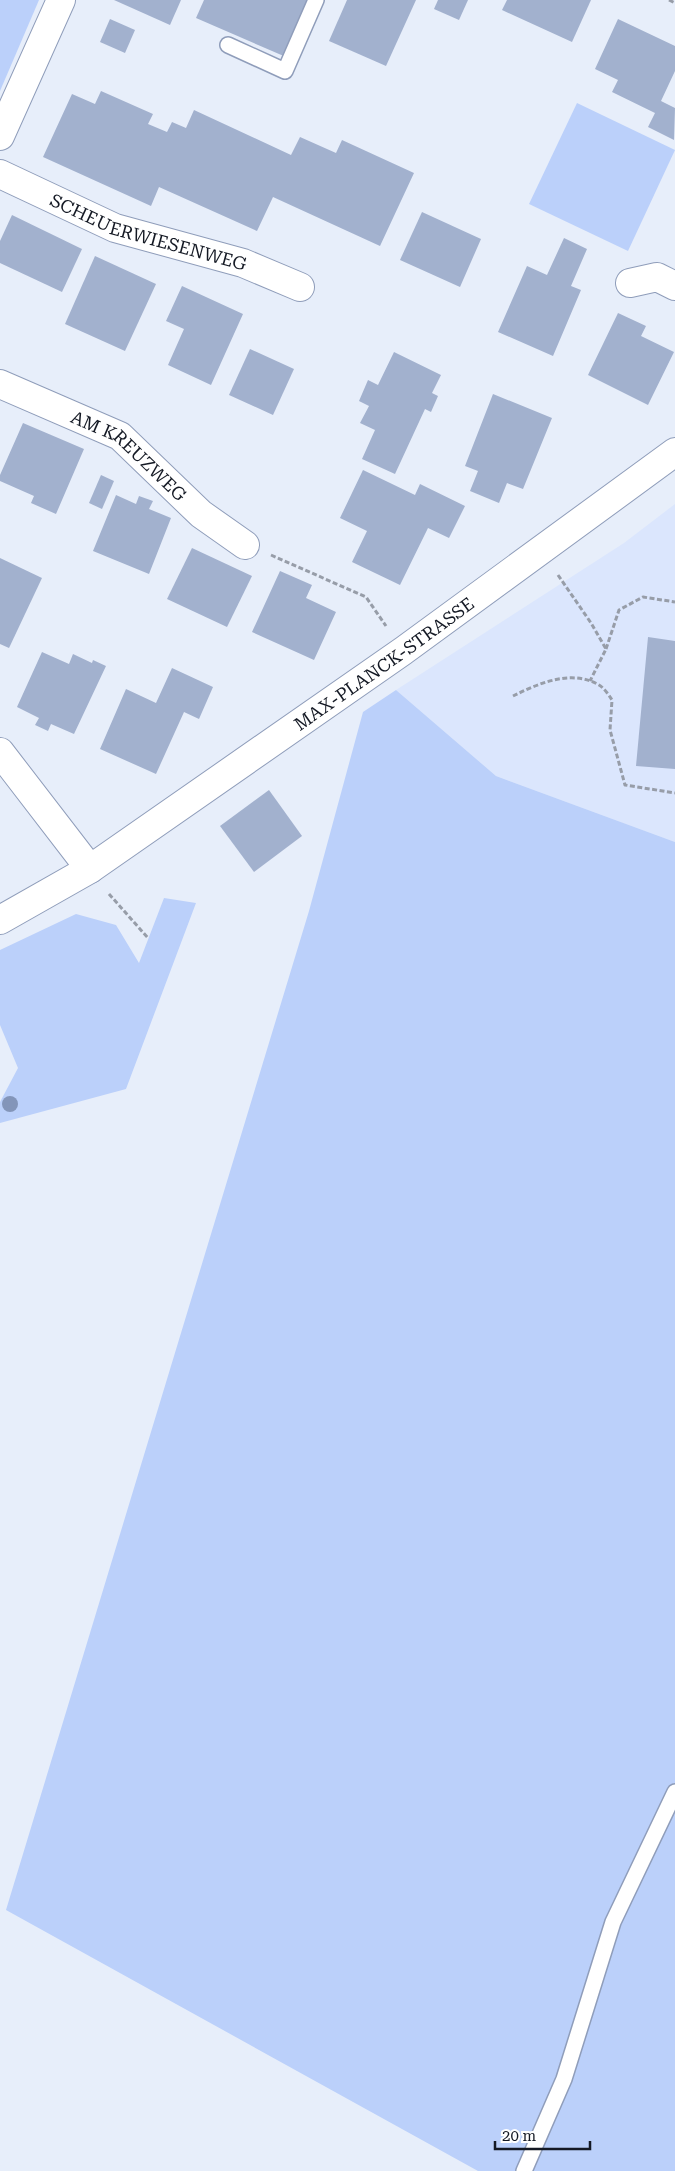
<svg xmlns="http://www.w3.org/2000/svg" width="675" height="2171" viewBox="0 0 675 2171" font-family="'Roboto Serif',serif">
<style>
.built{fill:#dbe6fd}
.green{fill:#bbd0fa}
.building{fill:#a2b1ce}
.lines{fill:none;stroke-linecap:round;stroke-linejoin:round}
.service-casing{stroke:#8f9dba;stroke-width:18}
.minor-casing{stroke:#8f9dba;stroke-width:30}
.path{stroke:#979da8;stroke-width:3;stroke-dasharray:5 2.5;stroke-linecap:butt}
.service{stroke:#fff;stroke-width:15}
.minor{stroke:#fff;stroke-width:28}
.tree{fill:#8395b9}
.labels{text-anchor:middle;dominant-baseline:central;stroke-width:4.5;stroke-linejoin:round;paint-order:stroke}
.street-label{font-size:18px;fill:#141924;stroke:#fff}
</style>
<rect width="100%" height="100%" fill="#e7eefa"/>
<!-- built -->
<path class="built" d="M 675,504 L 675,842 L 496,776 L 396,690 L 624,543 Z"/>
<!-- green -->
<g class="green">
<path d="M 0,0 L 39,0 L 0,91 Z"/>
<path d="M 577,103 L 675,150 L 628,251 L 529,204 Z"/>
<path d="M 396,690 L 496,776 L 675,842 L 675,2171 L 478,2171 L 6,1910 L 309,911 L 363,712 Z"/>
<path d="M 164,898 L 196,903 L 126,1089 L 0,1123 L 0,1102 L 18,1068 L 0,1025 L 0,950 L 76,914 L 116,925 L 139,963 Z"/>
</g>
<!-- building -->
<g class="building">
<path d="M 114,0 L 181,0 L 170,25 Z"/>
<path d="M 204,0 L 310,0 L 286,57 L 196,18 Z"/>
<path d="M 347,0 L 416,0 L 386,66 L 329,41 Z"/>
<path d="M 438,0 L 468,0 L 459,20 L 434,9 Z"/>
<path d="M 507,0 L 591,0 L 572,42 L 502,10 Z"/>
<path d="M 110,19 L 135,30 L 125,53 L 100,42 Z"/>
<path d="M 618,19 L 675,46 L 675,71 L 661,101 L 675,108 L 674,140 L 648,127 L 655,113 L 612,92 L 618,80 L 595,69 Z"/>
<path d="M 101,91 L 153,114 L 148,124 L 167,132 L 172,122 L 186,128 L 194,110 L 291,155 L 300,137 L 336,153 L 342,140 L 414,173 L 380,246 L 273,197 L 257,231 L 159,187 L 151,206 L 43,157 L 72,94 L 95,104 Z"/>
<path d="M 422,212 L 481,239 L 460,287 L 400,260 Z"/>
<path d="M 12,215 L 82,249 L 62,292 L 0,263 L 0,241 Z"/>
<path d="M 564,238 L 587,249 L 571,286 L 581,290 L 553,356 L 498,332 L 527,266 L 547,275 Z"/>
<path d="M 95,256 L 156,284 L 125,351 L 65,324 Z"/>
<path d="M 182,286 L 243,314 L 211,385 L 168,365 L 184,329 L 166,321 Z"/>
<path d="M 618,313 L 646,326 L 641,336 L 674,352 L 648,405 L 588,375 Z"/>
<path d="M 250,349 L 294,369 L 273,415 L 229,395 Z"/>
<path d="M 394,352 L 441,375 L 432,393 L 438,396 L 431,412 L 425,409 L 395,474 L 362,459 L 375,430 L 360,423 L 369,406 L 359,401 L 368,380 L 378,385 Z"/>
<path d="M 493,394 L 552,418 L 523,489 L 507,483 L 499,503 L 470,491 L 478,471 L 465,466 Z"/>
<path d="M 23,423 L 84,449 L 56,514 L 31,503 L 34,496 L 0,481 L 0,475 Z"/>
<path d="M 363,470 L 415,495 L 420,484 L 465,506 L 449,538 L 428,528 L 400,585 L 352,562 L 367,531 L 340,518 Z"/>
<path d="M 101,475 L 114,481 L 102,509 L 89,503 Z"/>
<path d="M 116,495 L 136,504 L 139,496 L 153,501 L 149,509 L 171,518 L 149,574 L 93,551 Z"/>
<path d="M 192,548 L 252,576 L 227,627 L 167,599 Z"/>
<path d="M 0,558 L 42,578 L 9,648 L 0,644 Z"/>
<path d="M 280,571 L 312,585 L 306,598 L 336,612 L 314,660 L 252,632 Z"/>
<path d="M 648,637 L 675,641 L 675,769 L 636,766 Z"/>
<path d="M 42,652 L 69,664 L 73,654 L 92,663 L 93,660 L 106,666 L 74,734 L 51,724 L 48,731 L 35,725 L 39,718 L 17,707 Z"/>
<path d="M 172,668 L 213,687 L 199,719 L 184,712 L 156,774 L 100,749 L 126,689 L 156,703 Z"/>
<path d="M 269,790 L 302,836 L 254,872 L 220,826 Z"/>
</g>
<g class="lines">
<!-- service casing -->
<g class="service-casing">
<g id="service">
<path d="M 228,45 L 285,71 L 316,0"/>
<path d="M 524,2171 L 564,2079 L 613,1922 L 675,1792"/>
</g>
</g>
<!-- minor casing -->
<g class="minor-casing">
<g id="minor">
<path d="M 0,136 L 61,0"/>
<path id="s1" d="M 0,174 L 115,228 L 243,263 L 300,287"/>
<path d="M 630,283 L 657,277 L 675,286"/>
<path id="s2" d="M 0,384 L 120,436 L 201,514 L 245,545"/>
<path d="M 0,752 L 90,869"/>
<path id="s3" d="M 0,920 L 90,869 L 403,651 L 675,452"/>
</g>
</g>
<!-- path -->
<g class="path">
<path d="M 669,0 L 675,3"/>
<path d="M 271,555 L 366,597 L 386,626"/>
<path d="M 558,575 L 591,623 L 606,649 L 590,681"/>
<path d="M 606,649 L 619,610 L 643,597 L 675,602"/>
<path d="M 513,696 C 539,683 572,669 599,685 C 604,688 609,695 612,700 L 610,730 L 625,785 L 675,793"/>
<path d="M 109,894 L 148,938"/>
</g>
<!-- service -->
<use href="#service" class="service"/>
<!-- minor -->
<use href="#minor" class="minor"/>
</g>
<!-- trees -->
<circle class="tree" cx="10" cy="1104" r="8"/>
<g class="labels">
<!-- street labels -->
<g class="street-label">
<text stroke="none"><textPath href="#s1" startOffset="160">SCHEUERWIESENWEG</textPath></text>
<text stroke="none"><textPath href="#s2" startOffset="149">AM KREUZWEG</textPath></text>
<text stroke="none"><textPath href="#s3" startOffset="462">MAX-PLANCK-STRASSE</textPath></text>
</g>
</g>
<!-- scale -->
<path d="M495 2141v8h95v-8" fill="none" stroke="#141924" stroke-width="2.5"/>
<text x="502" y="2141" font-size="15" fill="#141924" stroke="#ffffff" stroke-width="4" paint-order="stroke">20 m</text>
</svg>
